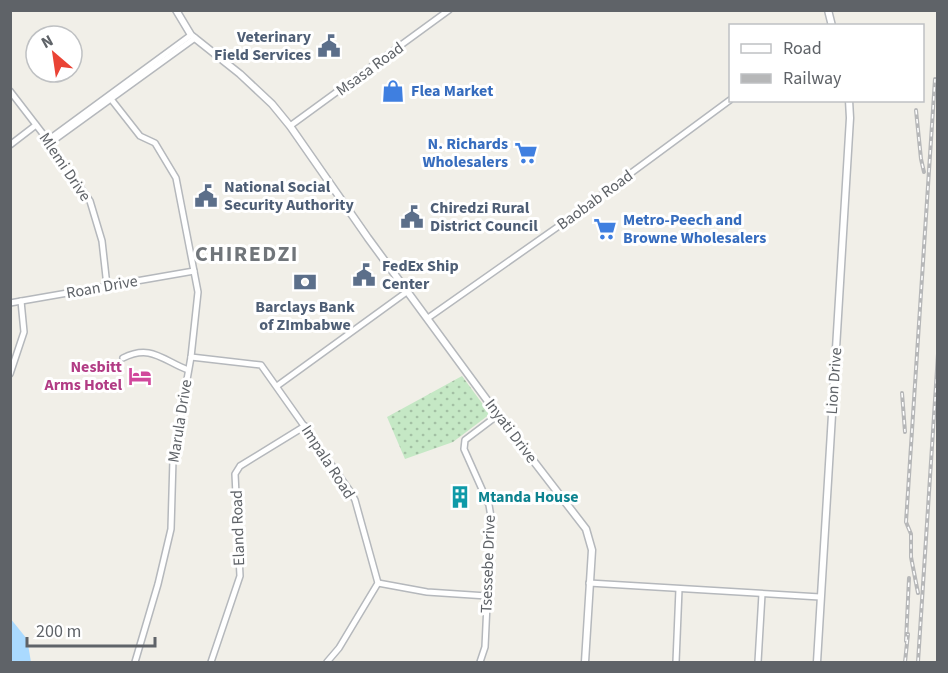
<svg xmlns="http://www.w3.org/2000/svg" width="948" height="673" viewBox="0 0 948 673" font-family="'Source Sans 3',sans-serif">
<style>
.grass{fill:url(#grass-dots)}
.water{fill:#aadaff}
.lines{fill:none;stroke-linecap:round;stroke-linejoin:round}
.minor-casing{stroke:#b5b8bc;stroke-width:8}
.tertiary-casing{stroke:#b5b8bc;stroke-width:9}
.minor{stroke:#fff;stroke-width:5}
.tertiary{stroke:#fff;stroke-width:6}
.rail-casing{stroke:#b6b7b8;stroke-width:4}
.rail{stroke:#fff;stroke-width:1.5;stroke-dasharray:4.5;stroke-linecap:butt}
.labels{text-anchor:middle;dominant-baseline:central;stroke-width:6;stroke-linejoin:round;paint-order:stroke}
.service-label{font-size:16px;font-weight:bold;fill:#4e5e75;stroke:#fff;text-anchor:start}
.street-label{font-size:16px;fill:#5f6368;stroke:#fff}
.shop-label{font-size:16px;font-weight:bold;fill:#366cbe;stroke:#fff;text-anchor:start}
.hotel-label{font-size:16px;font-weight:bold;fill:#b23c85;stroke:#fff;text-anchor:end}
.culture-label{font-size:16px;font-weight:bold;fill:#0d838f;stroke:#fff;text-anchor:start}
.district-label{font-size:22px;font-weight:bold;letter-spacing:1.5px;fill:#70757a;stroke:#fff}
</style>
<defs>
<pattern id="grass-dots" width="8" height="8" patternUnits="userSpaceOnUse" patternTransform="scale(1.5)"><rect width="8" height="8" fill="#c5e8c5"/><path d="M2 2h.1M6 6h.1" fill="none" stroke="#a3c0a4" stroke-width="1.8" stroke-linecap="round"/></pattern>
</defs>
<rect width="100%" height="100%" fill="#f1efe8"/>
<!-- grass -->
<path class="grass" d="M 462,376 L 490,414 L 453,442 L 405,459 L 387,417 Z"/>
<!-- water -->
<path class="water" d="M 10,618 L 27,639 L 31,662 L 11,662 Z"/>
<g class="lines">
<!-- minor casing -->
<g class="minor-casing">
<g id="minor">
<path d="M 10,91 L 50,143 L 90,201 L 102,241 L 107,286"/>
<path d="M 111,99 L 140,136 L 155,143 L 176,178 L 198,292 L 191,357 L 173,459 L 171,529 L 158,584 L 135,662"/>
<path d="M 290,126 L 449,10"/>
<path d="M 48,140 L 191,35"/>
<path d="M 50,143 L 195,38"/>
<path d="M 10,145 L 36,125"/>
<path d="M 10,303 L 194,271"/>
<path d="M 428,318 L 566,221 L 730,100"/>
<path d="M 191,357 L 261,365 L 350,491 L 355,500 L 378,583 L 339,648 L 327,662"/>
<path d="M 123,358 C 151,344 162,360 188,370"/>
<path d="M 10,374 L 24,332 L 21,301"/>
<path d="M 277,386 L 408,291"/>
<path d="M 378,583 L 427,592 L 487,596"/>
<path d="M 589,583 L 820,597"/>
<path d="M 211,662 L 240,576 L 235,474 L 240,466 L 305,426"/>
<path d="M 480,662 L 485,647 L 491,517 L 489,505 L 464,449 L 465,440 L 498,415"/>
<path d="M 676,662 L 679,589"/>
<path d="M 758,662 L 762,594"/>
</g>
</g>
<!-- tertiary casing -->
<g class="tertiary-casing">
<g id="tertiary">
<path d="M 176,10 L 191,35 L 240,74 L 272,104 L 290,126 L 368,238 L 498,415 L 586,529 L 592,550 L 585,662"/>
<path d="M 828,10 L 832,26"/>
<path d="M 817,662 L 850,118 L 849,100"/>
</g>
</g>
<!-- minor -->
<use href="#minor" class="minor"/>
<!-- tertiary -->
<use href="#tertiary" class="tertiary"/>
<!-- rail casing -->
<g class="rail-casing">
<g id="rail">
<path d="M 916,110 L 921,159 L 924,172"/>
<path d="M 902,393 L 905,432"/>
<path d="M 918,593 L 911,557 L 911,534 L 906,522 L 935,79"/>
<path d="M 906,641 L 909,578"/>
<path d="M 905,662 L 908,634"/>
<path d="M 918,662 L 938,354"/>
</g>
</g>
<!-- rail -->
<use href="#rail" class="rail"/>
</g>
<!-- icons -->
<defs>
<g id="civic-bare" transform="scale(1.8)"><path d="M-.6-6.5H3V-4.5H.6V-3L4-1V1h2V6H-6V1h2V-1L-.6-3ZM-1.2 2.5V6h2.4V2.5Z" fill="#5c6f8a" stroke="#fff" stroke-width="2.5" paint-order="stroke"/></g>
<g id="shop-bare" transform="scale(1.8)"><path d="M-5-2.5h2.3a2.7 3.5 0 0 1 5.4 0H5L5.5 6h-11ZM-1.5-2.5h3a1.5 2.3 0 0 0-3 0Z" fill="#3f7fe0" stroke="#fff" stroke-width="2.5" paint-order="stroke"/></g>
<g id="supermarket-bare" transform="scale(1.8)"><path d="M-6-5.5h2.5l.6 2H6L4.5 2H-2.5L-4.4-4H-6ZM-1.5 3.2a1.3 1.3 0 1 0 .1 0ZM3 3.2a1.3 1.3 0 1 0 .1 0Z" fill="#3f7fe0" stroke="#fff" stroke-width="2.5" paint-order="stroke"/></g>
<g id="bank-bare" transform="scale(1.8)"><path d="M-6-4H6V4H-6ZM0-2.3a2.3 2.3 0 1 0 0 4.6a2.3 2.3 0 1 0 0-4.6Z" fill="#5c6f8a" stroke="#fff" stroke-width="2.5" paint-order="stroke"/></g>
<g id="hotel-bare" transform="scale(1.8)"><path d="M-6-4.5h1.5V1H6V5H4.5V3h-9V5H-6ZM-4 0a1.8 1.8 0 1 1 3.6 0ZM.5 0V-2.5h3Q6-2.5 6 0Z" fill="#d1479c" stroke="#fff" stroke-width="2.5" paint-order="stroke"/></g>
<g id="building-bare" transform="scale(1.8)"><path d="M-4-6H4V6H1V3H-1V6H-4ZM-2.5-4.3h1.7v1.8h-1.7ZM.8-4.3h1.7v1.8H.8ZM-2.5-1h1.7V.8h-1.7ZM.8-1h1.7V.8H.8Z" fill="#0f9aa8" stroke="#fff" stroke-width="2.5" paint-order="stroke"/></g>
</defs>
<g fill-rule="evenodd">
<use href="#civic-bare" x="329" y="46"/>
<use href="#shop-bare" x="393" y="91"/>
<use href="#supermarket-bare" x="526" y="153"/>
<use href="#civic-bare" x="206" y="196"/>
<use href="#civic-bare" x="412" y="217"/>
<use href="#supermarket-bare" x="605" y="229"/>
<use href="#civic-bare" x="364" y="275"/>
<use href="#bank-bare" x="305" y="282"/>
<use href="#hotel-bare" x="140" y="376"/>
<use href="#building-bare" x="460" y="497"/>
</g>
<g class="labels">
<!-- service labels -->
<g class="service-label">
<text x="311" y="37" text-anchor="end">Veterinary<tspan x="311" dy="18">Field Services</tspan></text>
<text x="224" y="187">National Social<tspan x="224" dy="18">Security Authority</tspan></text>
<text x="430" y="208">Chiredzi Rural<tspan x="430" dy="18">District Council</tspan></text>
<text x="382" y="266">FedEx Ship<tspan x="382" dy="18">Center</tspan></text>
<text x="305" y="307" text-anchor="middle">Barclays Bank<tspan x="305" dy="18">of ZImbabwe</tspan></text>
</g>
<!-- street labels -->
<g class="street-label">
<text transform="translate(370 69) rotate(-36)">Msasa Road</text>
<text transform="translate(65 167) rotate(56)">Mlemi Drive</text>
<text transform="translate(595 200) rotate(-36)">Baobab Road</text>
<text transform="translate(102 287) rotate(-10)">Roan Drive</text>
<text transform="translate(834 381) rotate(-86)">Lion Drive</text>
<text transform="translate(180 421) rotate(-81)">Marula Drive</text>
<text transform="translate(511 431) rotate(53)">Inyati Drive</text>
<text transform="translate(328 462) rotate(57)">Impala Road</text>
<text transform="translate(238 528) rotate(-92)">Eland Road</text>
<text transform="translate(488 564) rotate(-88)">Tsessebe Drive</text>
</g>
<!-- shop labels -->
<g class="shop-label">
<text x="411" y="91">Flea Market</text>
<text x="508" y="144" text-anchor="end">N. Richards<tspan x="508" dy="18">Wholesalers</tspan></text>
<text x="623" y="220">Metro-Peech and<tspan x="623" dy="18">Browne Wholesalers</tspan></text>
</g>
<!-- hotel labels -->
<g class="hotel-label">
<text x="122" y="367">Nesbitt<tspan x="122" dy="18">Arms Hotel</tspan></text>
</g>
<!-- culture labels -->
<g class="culture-label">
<text x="478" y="497">Mtanda House</text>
</g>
<!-- district labels -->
<g class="district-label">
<text x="247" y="254">CHIREDZI</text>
</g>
</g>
<!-- border -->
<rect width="948" height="673" fill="none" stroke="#5f6368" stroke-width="24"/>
<!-- legend -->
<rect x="729" y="24" width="195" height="78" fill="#ffffff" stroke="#bfc1c3" stroke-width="1.5"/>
<rect x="741" y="44" width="30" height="9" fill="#ffffff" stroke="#bfc1c3" stroke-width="1.5"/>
<text x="783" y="54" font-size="18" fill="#5f6368">Road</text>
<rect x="741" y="74" width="30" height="9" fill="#b6b7b8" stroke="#bfc1c3" stroke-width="1.5"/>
<text x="783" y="84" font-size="18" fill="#5f6368">Railway</text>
<!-- north arrow -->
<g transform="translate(54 54) rotate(331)"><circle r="28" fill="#ffffff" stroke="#bfc1c3" stroke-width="1.5"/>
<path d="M0-4.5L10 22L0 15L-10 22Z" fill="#ea4335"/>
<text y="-9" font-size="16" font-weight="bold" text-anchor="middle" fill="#5f6368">N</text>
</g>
<!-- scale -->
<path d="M27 637v9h128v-9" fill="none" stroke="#5f6368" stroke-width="3"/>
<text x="36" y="637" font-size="18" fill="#5f6368" stroke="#ffffff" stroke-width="4.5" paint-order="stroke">200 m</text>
</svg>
